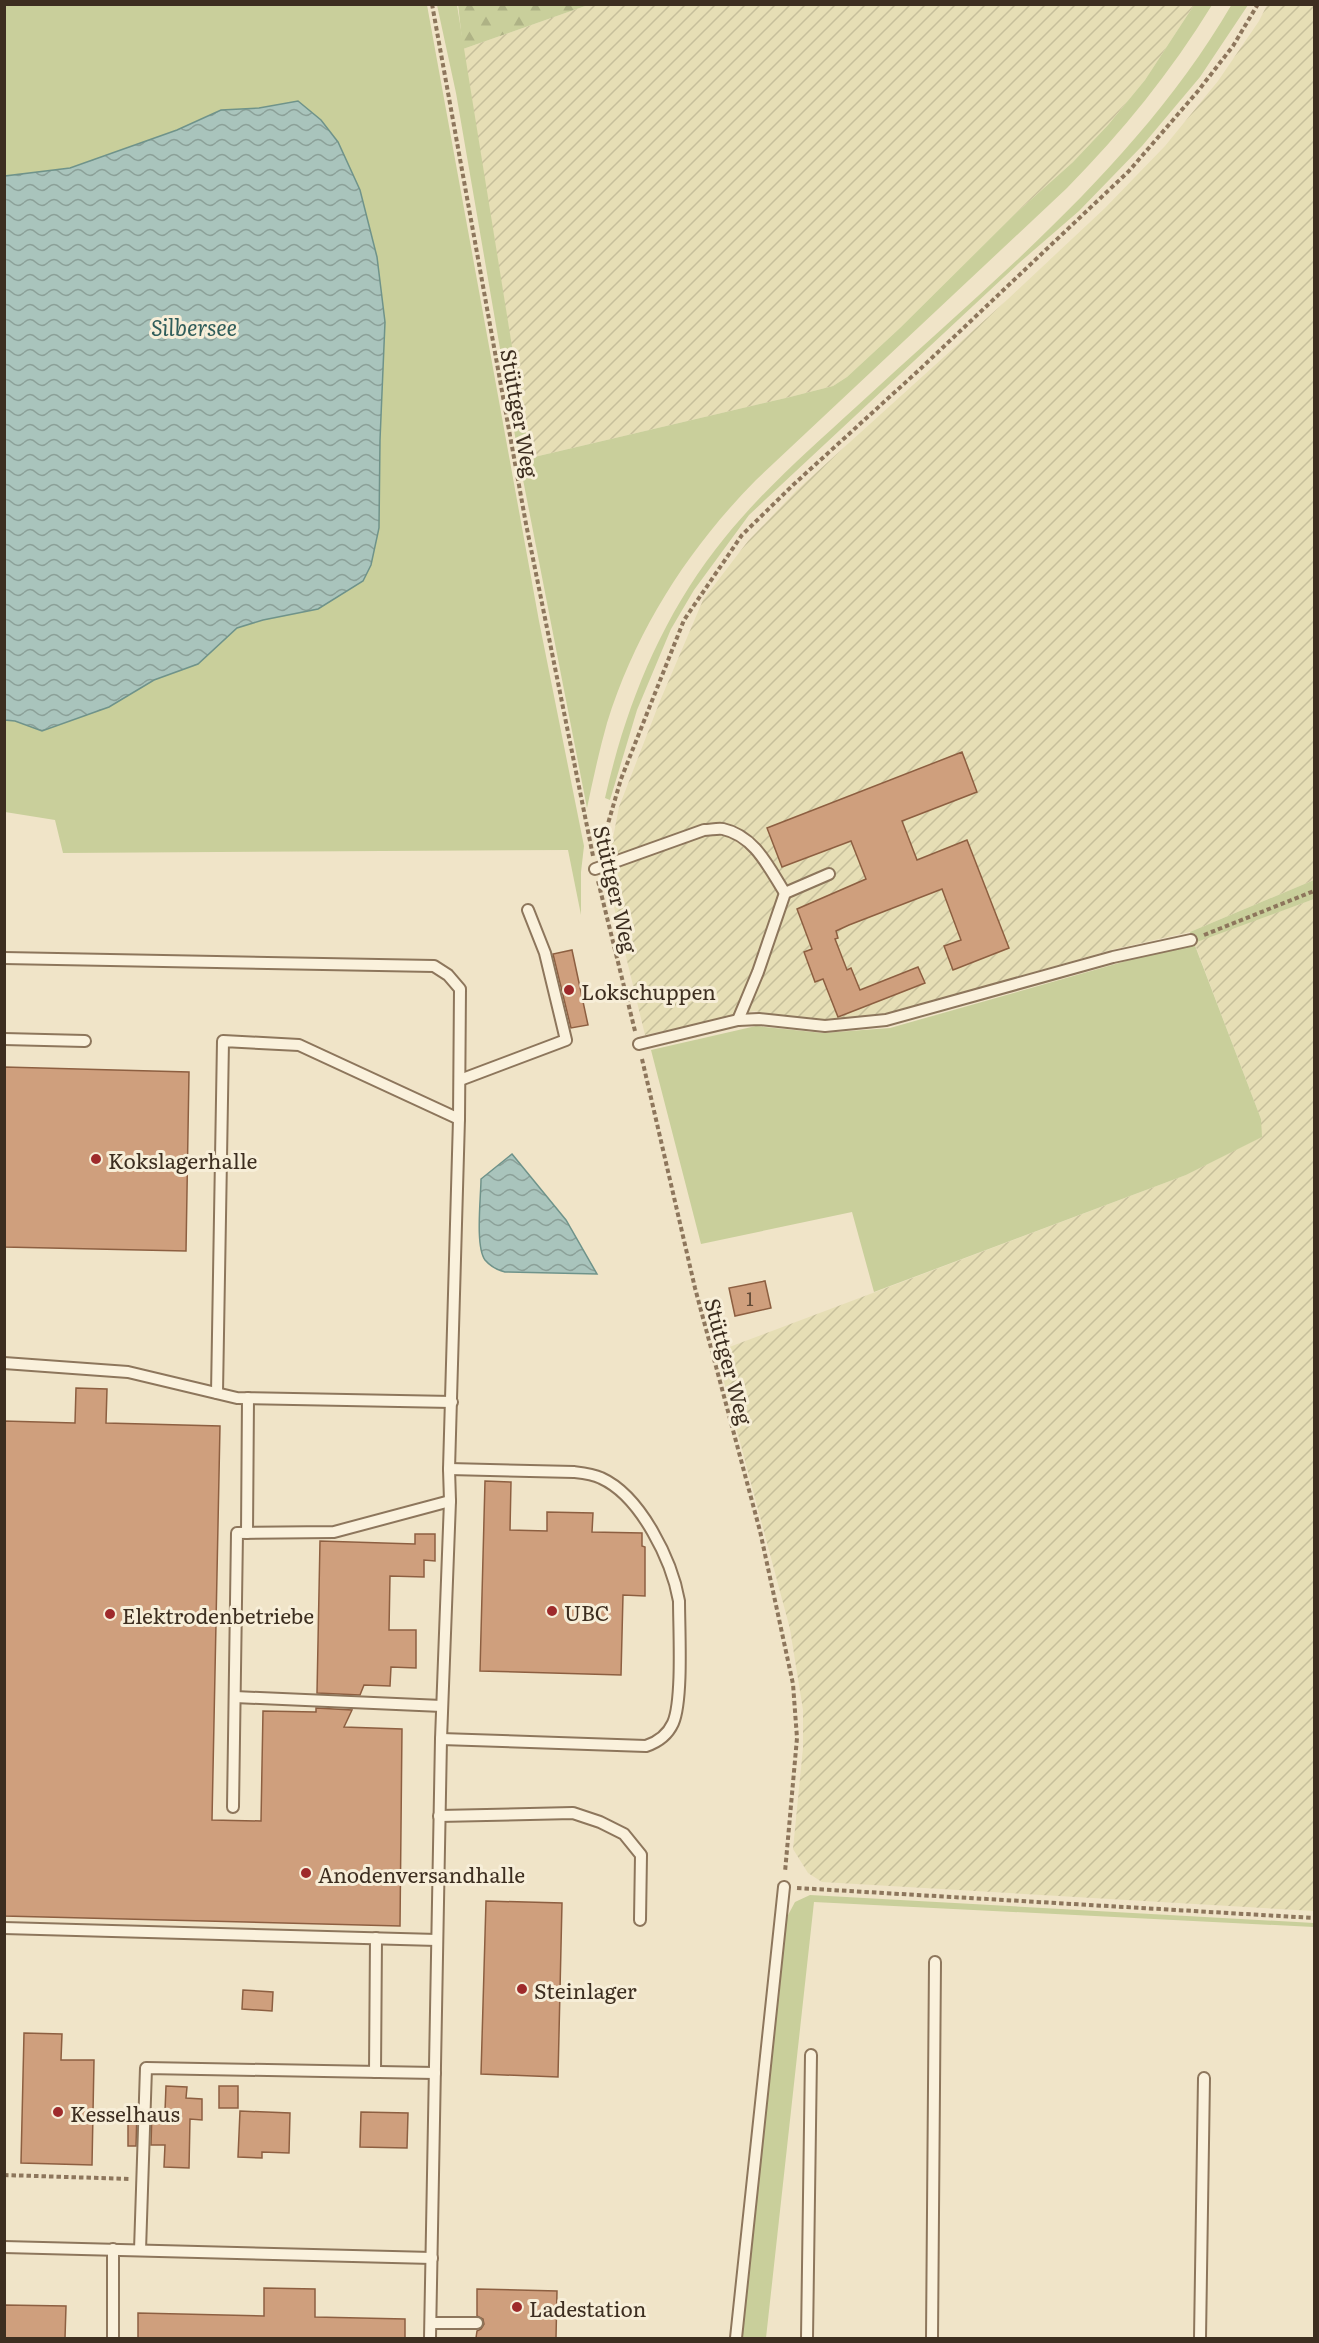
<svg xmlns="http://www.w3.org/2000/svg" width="1319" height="2343" viewBox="0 0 1319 2343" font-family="Literata,serif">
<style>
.farmland{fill:url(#farmland-furrows)}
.grass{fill:#c9cf9b}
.forest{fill:url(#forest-firs)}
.water{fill:url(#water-waves);stroke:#6f938a;stroke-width:1.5}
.building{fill:#cf9f7d;stroke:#8d5f41;stroke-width:1.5}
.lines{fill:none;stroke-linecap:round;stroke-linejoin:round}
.lane-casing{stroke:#8d765c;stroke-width:14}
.path{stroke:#8d765c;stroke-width:4;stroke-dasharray:4.5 3;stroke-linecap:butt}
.lane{stroke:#faf1dc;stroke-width:10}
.poi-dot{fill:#9e2a2b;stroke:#f7eed8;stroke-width:2}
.labels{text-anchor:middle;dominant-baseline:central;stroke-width:6;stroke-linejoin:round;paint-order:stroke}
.number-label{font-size:18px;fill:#624a37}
.street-label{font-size:21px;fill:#3d2e20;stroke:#f7eed8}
.poi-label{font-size:21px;fill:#3d2e20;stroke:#f7eed8;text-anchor:start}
.water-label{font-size:22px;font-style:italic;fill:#2f5d5a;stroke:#f7eed8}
</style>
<defs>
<pattern id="farmland-furrows" width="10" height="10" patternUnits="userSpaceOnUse" patternTransform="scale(1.5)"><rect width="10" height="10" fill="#e6deb5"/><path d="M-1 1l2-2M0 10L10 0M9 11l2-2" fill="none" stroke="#c6bf9b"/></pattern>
<pattern id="forest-firs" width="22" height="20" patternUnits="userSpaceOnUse" patternTransform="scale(1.5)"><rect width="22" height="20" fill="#c9cf9b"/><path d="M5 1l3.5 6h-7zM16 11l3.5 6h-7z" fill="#aeb285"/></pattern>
<pattern id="water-waves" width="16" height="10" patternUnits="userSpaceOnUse" patternTransform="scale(1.5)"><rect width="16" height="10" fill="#a9c4bc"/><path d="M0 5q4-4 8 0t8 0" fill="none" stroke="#8ba098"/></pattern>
</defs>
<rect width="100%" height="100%" fill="#f0e4c8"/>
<!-- farmland -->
<g class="farmland">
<path d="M 588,5 L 1194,5 L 1145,80 L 1108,125 L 1073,162 L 1015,214 L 900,328 L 847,377 L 833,386 L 790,397 L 530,458 L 463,49 Z"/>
<path d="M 1267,5 L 1314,5 L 1314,880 L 1190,932 L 1111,950 L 884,1015 L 826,1023 L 754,1011 L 645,1035 L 608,882 L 611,848 L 619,807 L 660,701 L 703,600 L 748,541 L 797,490 L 1008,299 L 1105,208 L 1165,146 L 1218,81 L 1259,21 Z"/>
<path d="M 1314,899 L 1314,1911 L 822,1882 L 808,1873 L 793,1849 L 803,1748 L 803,1710 L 790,1629 L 716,1352 L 1186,1175 L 1261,1137 L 1261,1119 L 1194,942 Z"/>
</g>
<!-- grass -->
<g class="grass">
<path d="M 1232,4 L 1248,5 L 1200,77 L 1142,146 L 1079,211 L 1019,263 L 749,515 L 694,590 L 671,629 L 637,710 L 610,800 L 605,798 C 625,709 659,623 715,550 C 756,496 807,452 856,407 C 991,282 1138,165 1232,4 Z"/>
<path d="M 4,5 L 427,5 L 539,621 L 584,846 L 581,872 L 581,915 L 568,850 L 63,853 L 55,820 L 5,812 L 5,720 L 15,721 L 42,731 L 109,707 L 154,680 L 198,664 L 237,628 L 263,620 L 379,528 L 380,440 L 360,190 L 338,142 L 321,120 L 259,108 L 221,110 L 177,130 L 70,168 L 5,176 Z"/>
<path d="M 437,5 L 457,5 L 530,458 L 790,397 L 833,386 L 847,377 L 900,328 L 1015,214 L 1073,162 L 1108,125 L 1145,80 L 1194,5 L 1212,5 C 1171,72 1122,132 1067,188 L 756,480 C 688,549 636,630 607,723 C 599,751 593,780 587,808 L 519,459 L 456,93 Z"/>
<path d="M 1314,880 L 1314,899 L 1194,943 L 1261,1119 L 1262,1137 L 1186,1175 L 874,1292 L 852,1212 L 701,1244 L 651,1050 L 756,1026 L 823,1033 L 890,1028 L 1193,942 L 1190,932 Z"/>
<path d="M 810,1895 L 1314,1923 L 1314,1927 L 814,1902 L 766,2338 L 741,2338 L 787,1917 L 795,1902 Z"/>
</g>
<!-- forest -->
<path class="forest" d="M 458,4 L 588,4 L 588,5 L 463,49 Z"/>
<!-- water -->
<g class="water">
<path d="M 298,101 L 321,120 L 338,142 L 360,190 L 377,257 L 385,322 L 380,440 L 379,528 L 371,565 L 363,581 L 318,609 L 263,620 L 237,628 L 198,664 L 154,680 L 109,707 L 42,731 L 15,721 L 5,720 L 5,176 L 70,168 L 177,130 L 221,110 L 259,108 Z"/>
<path d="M 512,1154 L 566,1220 L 597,1274 L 505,1272 C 497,1270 490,1266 485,1260 C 475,1246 481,1197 481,1179 Z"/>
</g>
<!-- building -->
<g class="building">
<path d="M 962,752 L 977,792 L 902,821 L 917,860 L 967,840 L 1009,948 L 953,970 L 944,946 L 961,940 L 942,889 L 849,925 L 836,931 L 838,938 L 835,939 L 847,970 L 851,968 L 860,990 L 918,967 L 925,983 L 838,1017 L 823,979 L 815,982 L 804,952 L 812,949 L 797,909 L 866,879 L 851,841 L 782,867 L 767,828 Z"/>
<path d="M 572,950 L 588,1025 L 571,1028 L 553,954 Z"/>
<path d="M 4,1067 L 189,1072 L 186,1251 L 4,1247 Z"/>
<path d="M 765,1281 L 771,1308 L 735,1316 L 729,1288 Z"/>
<path d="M 76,1388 L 107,1389 L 106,1423 L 220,1426 L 212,1820 L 261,1821 L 263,1711 L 316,1712 L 316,1708 L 352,1710 L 344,1727 L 402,1729 L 400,1926 L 4,1916 L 4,1421 L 75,1423 Z"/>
<path d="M 485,1481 L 511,1482 L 510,1530 L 547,1531 L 547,1512 L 593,1513 L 592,1532 L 642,1533 L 642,1546 L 645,1547 L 645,1596 L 623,1595 L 621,1675 L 480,1671 Z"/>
<path d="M 415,1534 L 435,1534 L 435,1561 L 424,1560 L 424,1577 L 390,1576 L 389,1630 L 416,1630 L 416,1668 L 391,1667 L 390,1686 L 364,1685 L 360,1695 L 317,1693 L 320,1541 L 415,1544 Z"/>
<path d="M 486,1901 L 562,1903 L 558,2077 L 481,2074 Z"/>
<path d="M 243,1990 L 273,1992 L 272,2011 L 242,2009 Z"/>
<path d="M 24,2033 L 62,2034 L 61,2060 L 94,2060 L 92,2165 L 21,2163 Z"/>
<path d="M 166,2086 L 187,2087 L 186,2098 L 202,2099 L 202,2120 L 190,2119 L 189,2168 L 164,2167 L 165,2145 L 151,2145 L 152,2111 L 165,2111 Z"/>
<rect x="219" y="2086" width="19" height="22"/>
<path d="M 128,2111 L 137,2111 L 136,2146 L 128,2146 Z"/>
<path d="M 240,2111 L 290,2113 L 289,2153 L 262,2152 L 262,2158 L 238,2157 Z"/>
<path d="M 361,2112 L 408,2113 L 407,2148 L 360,2147 Z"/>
<path d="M 264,2288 L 315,2289 L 315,2317 L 405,2319 L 405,2338 L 138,2338 L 138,2313 L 264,2316 Z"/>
<path d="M 477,2289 L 557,2291 L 556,2338 L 476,2338 L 477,2331 L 481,2329 L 484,2324 L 483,2319 L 477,2316 Z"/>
<path d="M 4,2305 L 66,2306 L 65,2338 L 4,2338 Z"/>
</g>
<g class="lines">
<!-- lane casing -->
<g class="lane-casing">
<g id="lane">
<path d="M 595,869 L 704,830 C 710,830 718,828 723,829 C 755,836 769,868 785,893 L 829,874"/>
<path d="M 4,958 L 434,966 L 448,975 L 460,989 L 459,1119 L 449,1469 L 450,1501 L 441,1739 L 430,2338"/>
<path d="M 738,1020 L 758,972 L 785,893"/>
<path d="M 4,1039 L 85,1041"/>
<path d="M 639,1044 L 738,1020 L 759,1019 L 825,1026 L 886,1020 L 1113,957 L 1191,940"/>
<path d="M 460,1080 L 566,1040 L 545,953 L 528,910"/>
<path d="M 4,1363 L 128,1372 L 237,1398 L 452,1402"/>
<path d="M 217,1393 L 223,1041 L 299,1045 L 459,1119"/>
<path d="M 247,1533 L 248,1398"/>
<path d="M 235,1697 L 442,1706"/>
<path d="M 441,1739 L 646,1746 C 658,1742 668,1734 673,1723 C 683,1700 679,1629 679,1601 C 672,1561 641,1496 601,1478 C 593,1474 583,1473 574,1472 L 449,1469"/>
<path d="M 233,1807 L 237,1533 L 334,1532 L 450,1501"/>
<path d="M 439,1816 L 573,1813 L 600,1822 L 624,1834 L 641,1855 L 640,1920"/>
<path d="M 4,1928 L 437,1940"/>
<path d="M 375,2072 L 376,1938"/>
<path d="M 4,2247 L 432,2258"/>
<path d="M 113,2249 L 113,2338"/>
<path d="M 140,2250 L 146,2068 L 435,2073"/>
<path d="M 431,2323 L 477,2323"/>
<path d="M 736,2338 L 784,1887"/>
<path d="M 807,2338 L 811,2055"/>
<path d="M 932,2338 L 935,1962"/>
<path d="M 1200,2338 L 1204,2078"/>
</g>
</g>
<!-- path -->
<g class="path">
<path d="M 432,4 L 526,524 L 593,856"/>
<path d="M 600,851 L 621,779 L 684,620 L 742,535 L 793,485 L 918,371 L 1129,171 L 1198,91 L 1233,46 L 1258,4"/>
<path d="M 598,881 L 635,1031"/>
<path d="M 1204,935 L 1314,891"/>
<path d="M 642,1059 L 695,1288 L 760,1531 L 793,1684 L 797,1738 L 785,1872"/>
<path d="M 797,1888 L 1314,1918"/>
<path d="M 4,2175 L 130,2179"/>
</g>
<!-- lane -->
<use href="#lane" class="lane"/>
</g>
<!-- markers -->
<g class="poi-dot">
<circle cx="569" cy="990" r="6"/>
<circle cx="96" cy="1159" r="6"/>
<circle cx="552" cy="1611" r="6"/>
<circle cx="110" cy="1614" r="6"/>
<circle cx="306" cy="1873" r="6"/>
<circle cx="522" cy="1989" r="6"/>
<circle cx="58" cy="2112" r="6"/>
<circle cx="517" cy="2307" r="6"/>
</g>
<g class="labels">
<!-- number labels -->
<g class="number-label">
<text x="750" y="1298">1</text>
</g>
<!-- street labels -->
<g class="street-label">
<text transform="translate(521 413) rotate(80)">Stüttger Weg</text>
<text transform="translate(617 889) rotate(77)">Stüttger Weg</text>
<text transform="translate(730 1361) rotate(75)">Stüttger Weg</text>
</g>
<!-- poi labels -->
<g class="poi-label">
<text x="581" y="990">Lokschuppen</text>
<text x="108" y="1159">Kokslagerhalle</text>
<text x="564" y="1611">UBC</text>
<text x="122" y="1614">Elektrodenbetriebe</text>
<text x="318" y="1873">Anodenversandhalle</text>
<text x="534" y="1989">Steinlager</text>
<text x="70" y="2112">Kesselhaus</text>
<text x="529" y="2307">Ladestation</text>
</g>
<!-- water labels -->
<g class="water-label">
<text x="194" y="326">Silbersee</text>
</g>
</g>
<!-- border -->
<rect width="1319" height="2343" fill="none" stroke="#3d2e20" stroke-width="12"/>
</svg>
